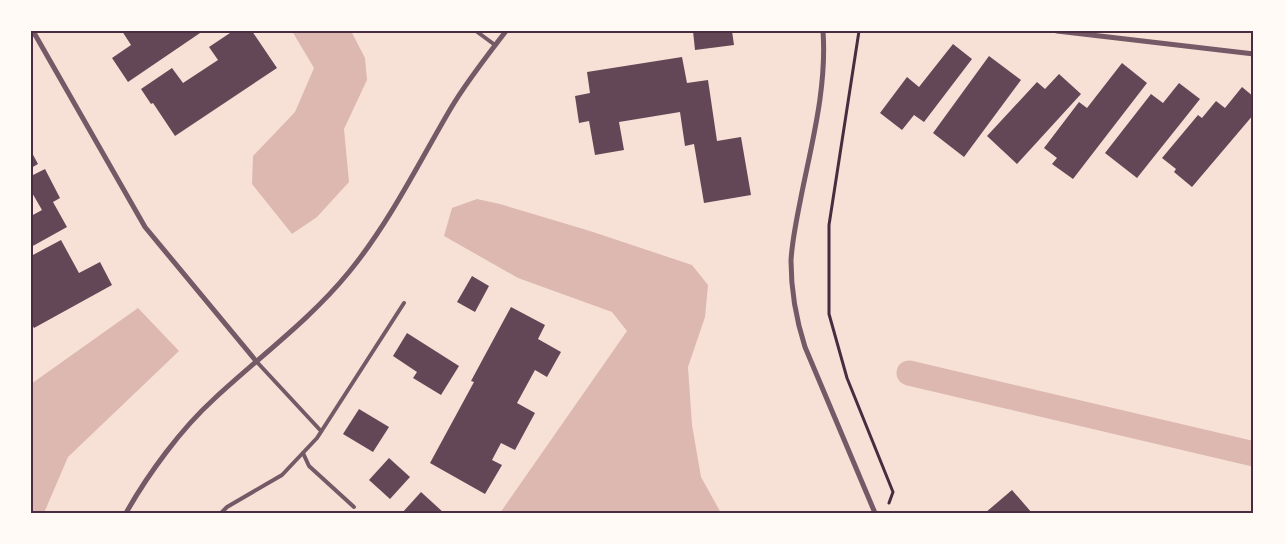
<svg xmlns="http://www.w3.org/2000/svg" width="1285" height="544" viewBox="0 0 1285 544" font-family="'Fira Sans Condensed',sans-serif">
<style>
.water{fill:#dcb8b0}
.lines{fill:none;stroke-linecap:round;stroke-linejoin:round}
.canal{stroke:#dcb8b0;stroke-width:25}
.building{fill:#644757}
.path{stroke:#4a2c40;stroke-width:3}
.service{stroke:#755966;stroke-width:4}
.minor{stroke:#755966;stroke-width:5}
.neatline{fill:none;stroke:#4a2c40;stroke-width:2}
</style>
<rect width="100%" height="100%" fill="#f7e1d7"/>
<!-- water -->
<g class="water">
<path d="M 292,31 L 351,31 L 365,58 L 367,80 L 344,129 L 349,182 L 317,217 L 292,234 L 252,184 L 253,156 L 295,112 L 314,68 Z"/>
<path d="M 477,199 L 500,204 L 590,231 L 692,265 L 708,285 L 705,317 L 688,367 L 692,425 L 701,477 L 721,513 L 603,513 L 600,511 L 582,513 L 500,513 L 627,331 L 612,312 L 518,278 L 444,236 L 452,208 Z"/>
<path d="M 138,308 L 179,351 L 68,457 L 44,513 L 31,513 L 31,384 Z"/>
</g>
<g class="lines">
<!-- canal -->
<path class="canal" d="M 909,373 L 1254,454"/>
</g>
<!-- building -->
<g class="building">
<path d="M 122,31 L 203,31 L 128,82 L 112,58 L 131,45 Z"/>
<path d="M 233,31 L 252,31 L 277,68 L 175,136 L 153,103 L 151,104 L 141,89 L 172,68 L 183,83 L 218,60 L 209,47 Z"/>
<path d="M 693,31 L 732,31 L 734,45 L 695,50 Z"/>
<path d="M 953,44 L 972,59 L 924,122 L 914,115 L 902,130 L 880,113 L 907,77 L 919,87 Z"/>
<path d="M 989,56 L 1021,80 L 964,157 L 933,133 Z"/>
<path d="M 682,57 L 687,83 L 708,80 L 717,141 L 741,137 L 751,195 L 704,203 L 694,144 L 685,146 L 680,112 L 619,122 L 624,150 L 595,155 L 589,121 L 579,123 L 575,96 L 590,93 L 587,72 Z"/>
<path d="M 1122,63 L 1147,83 L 1073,179 L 1052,164 L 1057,158 L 1044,148 L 1079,102 L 1087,108 Z"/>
<path d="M 1059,74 L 1081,94 L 1017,164 L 987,136 L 1037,82 L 1045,89 Z"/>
<path d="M 1179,83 L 1200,99 L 1137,178 L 1105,153 L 1151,94 L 1163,103 Z"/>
<path d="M 1242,87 L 1254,97 L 1254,114 L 1192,187 L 1174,172 L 1176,169 L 1162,158 L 1198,115 L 1202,118 L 1216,101 L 1225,108 Z"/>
<path d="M 31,151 L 38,164 L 31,168 Z"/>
<path d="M 45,169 L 60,198 L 53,202 L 67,227 L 31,247 L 31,216 L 42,210 L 31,191 L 31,176 Z"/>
<path d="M 61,240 L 79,273 L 100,262 L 112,285 L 34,328 L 31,323 L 31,256 Z"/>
<path d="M 472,276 L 489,286 L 475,312 L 457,302 Z"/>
<path d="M 511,307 L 545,325 L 538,339 L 561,352 L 547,377 L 535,370 L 517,403 L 535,413 L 515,450 L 501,443 L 492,460 L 502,465 L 485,494 L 430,463 L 474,382 L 471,381 Z"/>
<path d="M 407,333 L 459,366 L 441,395 L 413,378 L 417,372 L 393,356 Z"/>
<path d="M 359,409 L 389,427 L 373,452 L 343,434 Z"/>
<path d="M 389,458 L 410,477 L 390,499 L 369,480 Z"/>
<path d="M 1012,490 L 1032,513 L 985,513 Z"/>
<path d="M 421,492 L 444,513 L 402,513 Z"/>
</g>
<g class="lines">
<!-- path -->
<path class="path" d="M 859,31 L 829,225 L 829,314 L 847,378 L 893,492 L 889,503"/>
<!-- service -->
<g class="service">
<path d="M 476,31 L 495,45"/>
<path d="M 256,361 L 321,431"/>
<path d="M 303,453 L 309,466 L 354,507"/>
<path d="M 221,513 L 227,507 L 282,475 L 317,438 L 404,303"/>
</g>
<!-- minor -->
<g class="minor">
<path d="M 33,31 L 145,227 L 256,361"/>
<path d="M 823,31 C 827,87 812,142 801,197 C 797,218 792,240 791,261 C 791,291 796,319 805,347 L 875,513"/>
<path d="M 1057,31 L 1254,54"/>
<path d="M 126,513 C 148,474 181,429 214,399 C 259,357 310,320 349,272 C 390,222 418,164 451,108 C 467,81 487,56 506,31"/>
</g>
</g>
<!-- border -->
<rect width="1285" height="544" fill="none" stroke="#fffaf5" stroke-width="65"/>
<rect x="32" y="32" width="1220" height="480" class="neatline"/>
</svg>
